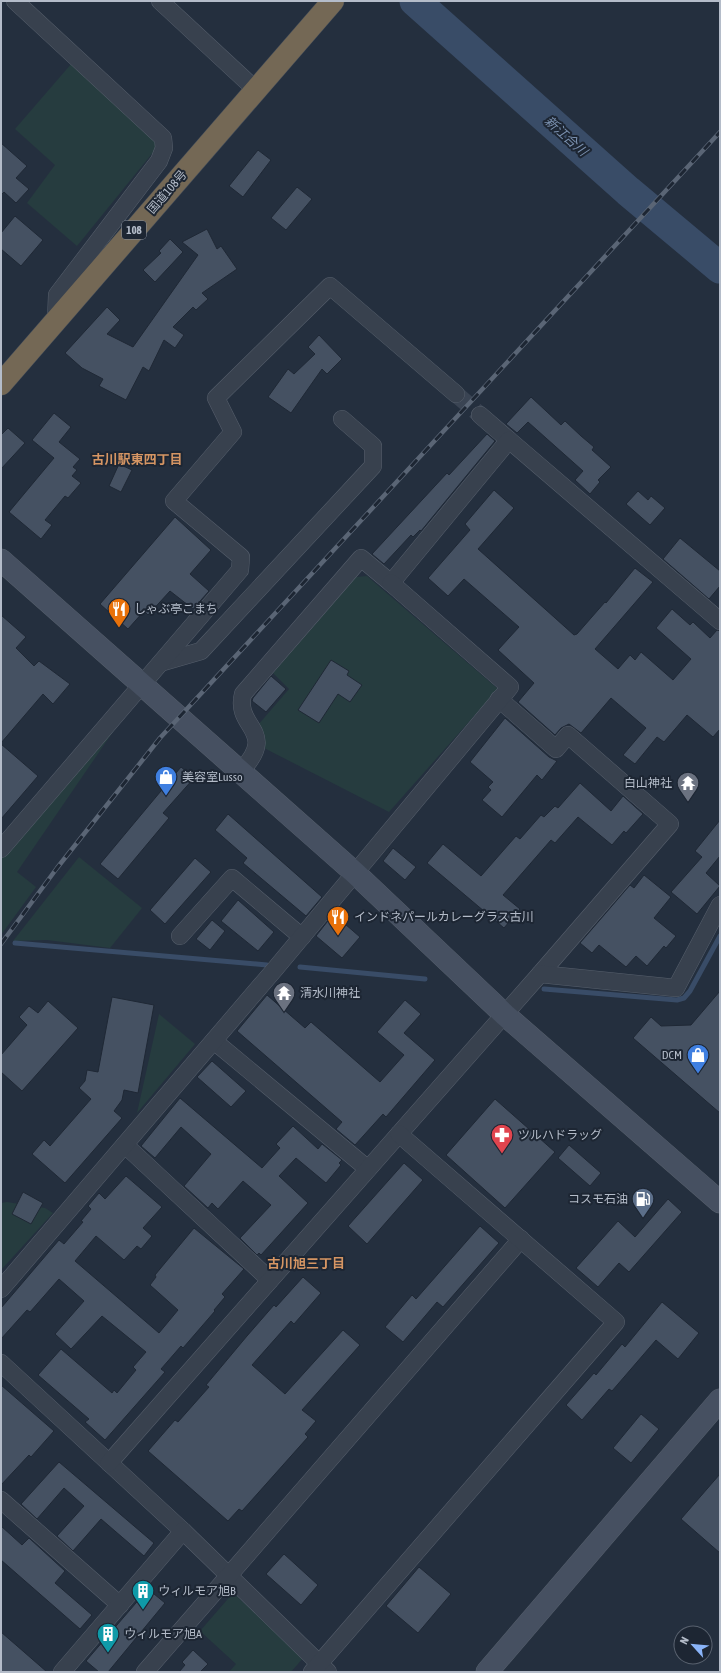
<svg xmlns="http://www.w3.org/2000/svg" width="721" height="1673" viewBox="0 0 721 1673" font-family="'Asap Condensed','Noto Sans JP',sans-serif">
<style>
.green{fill:#263c3f}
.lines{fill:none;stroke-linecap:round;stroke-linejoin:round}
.stream{stroke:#394c67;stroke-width:5}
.river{stroke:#394c67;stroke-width:31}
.building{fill:#455162;stroke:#1f2835}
.street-tunnel{stroke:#3a4453;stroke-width:17;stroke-dasharray:17 8;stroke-linecap:butt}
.street-casing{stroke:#565f6c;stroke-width:18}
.secondary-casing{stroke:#565f6c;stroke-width:23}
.highway-casing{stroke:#434c59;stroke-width:23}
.street{stroke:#38414e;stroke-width:17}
.secondary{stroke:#465061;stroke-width:22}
.highway{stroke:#746855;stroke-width:22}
.rail-casing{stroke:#5a6575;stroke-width:4.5}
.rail{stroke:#1d2633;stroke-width:3;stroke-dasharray:9;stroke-linecap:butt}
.labels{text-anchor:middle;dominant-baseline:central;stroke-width:4;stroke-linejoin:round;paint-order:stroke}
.shield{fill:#1d2633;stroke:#878f9c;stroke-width:1}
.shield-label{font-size:11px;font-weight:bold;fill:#b4bcc9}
.street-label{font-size:12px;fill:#b4bcc9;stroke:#1d2633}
.poi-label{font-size:12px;fill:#b4bcc9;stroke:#1d2633;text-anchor:start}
.water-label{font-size:13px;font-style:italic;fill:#7c92b1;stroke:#1d2633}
.neighbourhood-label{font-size:13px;font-weight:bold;fill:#d59563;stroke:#1d2633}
</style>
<rect width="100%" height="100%" fill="#242f3e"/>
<!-- green -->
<g class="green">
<path d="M 72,63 L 159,145 L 77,246 L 27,203 L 55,165 L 15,129 Z"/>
<path d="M 367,576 L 498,689 L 389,812 L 264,748 L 258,725 L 289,689 L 273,673 L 356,577 Z"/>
<path d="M 119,723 L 17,872 L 36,887 L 1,935 L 1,859 Z"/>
<path d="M 79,857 L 142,908 L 110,948 L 47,940 L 13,941 Z"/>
<path d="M 159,1014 L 195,1044 L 137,1113 Z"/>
<path d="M 7,1202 L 45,1208 L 53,1213 L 1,1270 L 1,1203 Z"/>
<path d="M 233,1593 L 304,1657 L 291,1672 L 229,1672 L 236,1664 L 200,1631 Z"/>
</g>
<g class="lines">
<!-- stream -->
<g class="stream">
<path d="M 15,943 L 267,965"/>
<path d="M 300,967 L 425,979"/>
<path d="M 544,989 L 677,1000 L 684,998 L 690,991 L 720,936"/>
</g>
<!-- river -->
<path class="river" d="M 415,1 L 628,191 L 720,268"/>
</g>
<!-- building -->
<g class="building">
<path d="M 1,143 L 27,166 L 16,178 L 29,189 L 16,203 L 4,192 L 1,195 Z"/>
<path d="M 258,150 L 271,160 L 243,197 L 229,186 Z"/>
<path d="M 297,187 L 312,199 L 286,230 L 271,218 Z"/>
<path d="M 15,216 L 43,240 L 21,266 L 1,249 L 1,233 Z"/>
<path d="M 207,229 L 217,249 L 221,246 L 237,269 L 202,293 L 208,299 L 196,310 L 193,307 L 173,327 L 184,335 L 175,348 L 164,340 L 149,371 L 143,367 L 126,400 L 99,386 L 103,379 L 82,368 L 65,353 L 107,307 L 120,320 L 107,334 L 133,347 L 198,255 L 182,242 Z"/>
<path d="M 170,239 L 183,252 L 155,282 L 143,270 L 161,253 L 159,251 Z"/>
<path d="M 319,335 L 342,359 L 327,374 L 322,369 L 291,413 L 268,397 L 288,369 L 294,374 L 315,354 L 308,347 Z"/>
<path d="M 531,397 L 561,425 L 565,421 L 581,436 L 594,447 L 592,450 L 611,467 L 598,480 L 600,482 L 590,494 L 575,480 L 583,471 L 528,422 L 517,433 L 506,424 Z"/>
<path d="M 54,413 L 71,427 L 59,442 L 80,459 L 73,467 L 77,470 L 72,476 L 81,483 L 68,498 L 65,496 L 45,520 L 52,525 L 41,539 L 9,512 L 54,458 L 32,440 Z"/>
<path d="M 8,428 L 25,443 L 1,469 L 1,435 Z"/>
<path d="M 487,434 L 495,441 L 421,531 L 420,530 L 413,537 L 411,535 L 384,564 L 372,554 L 447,473 L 449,475 Z"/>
<path d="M 119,464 L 132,470 L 121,492 L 109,486 Z"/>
<path d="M 494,490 L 514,508 L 478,549 L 574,635 L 577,634 L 605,602 L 606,603 L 635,568 L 653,582 L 595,649 L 618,669 L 630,655 L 635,660 L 641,652 L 673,680 L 691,659 L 656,628 L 672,609 L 690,625 L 693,622 L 710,638 L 717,630 L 720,631 L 720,729 L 713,737 L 687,715 L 664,742 L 657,737 L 635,764 L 623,755 L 646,728 L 611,698 L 581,733 L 569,724 L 561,728 L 555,735 L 518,702 L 534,683 L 498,650 L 519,627 L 464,579 L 448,596 L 428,578 L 470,530 L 465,524 Z"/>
<path d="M 638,491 L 648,500 L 651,496 L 665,508 L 650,525 L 626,504 Z"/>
<path d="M 175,517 L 211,550 L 190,574 L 209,591 L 193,609 L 170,591 L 148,615 L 144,611 L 128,629 L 100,604 Z"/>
<path d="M 680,538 L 720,571 L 720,586 L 709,599 L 663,559 Z"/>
<path d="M 1,615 L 26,637 L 16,648 L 34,666 L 39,661 L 70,684 L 53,704 L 43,694 L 1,743 Z"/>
<path d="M 331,660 L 349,671 L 347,675 L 362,685 L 350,702 L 338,694 L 319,723 L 298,710 Z"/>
<path d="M 271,676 L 286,689 L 266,712 L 252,701 L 253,698 Z"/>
<path d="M 505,718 L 549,757 L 557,761 L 542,780 L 537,775 L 502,817 L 482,800 L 491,790 L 488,787 L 493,782 L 470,762 Z"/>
<path d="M 1,744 L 38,776 L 1,819 Z"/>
<path d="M 181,767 L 194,778 L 163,813 L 169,818 L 118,879 L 100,864 Z"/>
<path d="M 580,783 L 611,811 L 623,796 L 643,814 L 626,833 L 624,831 L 612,845 L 578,817 L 555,843 L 551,840 L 503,895 L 520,909 L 504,928 L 427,863 L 443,844 L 481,876 L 516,836 L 520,839 L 541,815 L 544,817 L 555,806 L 558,808 Z"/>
<path d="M 228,814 L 322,897 L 306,916 L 243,863 L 247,858 L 215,830 Z"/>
<path d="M 720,820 L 720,856 L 706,873 L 720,886 L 697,914 L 671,892 L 702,857 L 695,851 Z"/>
<path d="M 393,848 L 416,867 L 405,880 L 383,861 Z"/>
<path d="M 195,858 L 211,872 L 165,924 L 150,910 Z"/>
<path d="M 644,875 L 671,897 L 654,918 L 676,936 L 666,948 L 664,946 L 647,966 L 636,956 L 626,967 L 599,945 L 592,953 L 580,943 L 630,885 L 634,888 Z"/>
<path d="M 238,900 L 274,932 L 258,951 L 221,921 Z"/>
<path d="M 331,917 L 342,926 L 345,924 L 360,937 L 342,958 L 316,936 Z"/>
<path d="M 212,920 L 225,931 L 210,950 L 196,939 Z"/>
<path d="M 720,991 L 720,1113 L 633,1038 L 651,1017 L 661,1026 L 691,1025 Z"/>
<path d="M 267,995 L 305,1028 L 311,1022 L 380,1082 L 404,1055 L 377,1032 L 405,1000 L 421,1014 L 404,1033 L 435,1060 L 386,1117 L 383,1114 L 355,1145 L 336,1129 L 342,1122 L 237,1031 Z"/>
<path d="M 112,997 L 154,1005 L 138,1093 L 124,1090 L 122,1100 L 114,1111 L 122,1118 L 65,1183 L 32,1154 L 44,1140 L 50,1146 L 91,1099 L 79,1088 L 85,1081 L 87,1070 L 98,1072 Z"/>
<path d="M 48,1001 L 78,1028 L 22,1091 L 1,1072 L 1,1055 L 27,1025 L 19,1017 L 29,1006 L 38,1013 Z"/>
<path d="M 212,1061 L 246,1091 L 231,1107 L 197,1077 Z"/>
<path d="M 180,1098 L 262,1168 L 280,1148 L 276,1144 L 293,1126 L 318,1149 L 322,1144 L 342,1160 L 339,1163 L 341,1165 L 326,1183 L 296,1158 L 279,1176 L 308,1203 L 261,1255 L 259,1253 L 257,1255 L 240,1238 L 271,1205 L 243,1181 L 218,1209 L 212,1203 L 208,1208 L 184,1186 L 211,1154 L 181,1127 L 155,1158 L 141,1146 Z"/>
<path d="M 495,1099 L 555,1152 L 505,1208 L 446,1155 Z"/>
<path d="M 569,1145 L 601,1173 L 590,1186 L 558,1158 Z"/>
<path d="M 404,1163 L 423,1180 L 367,1244 L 348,1226 Z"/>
<path d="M 126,1176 L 162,1207 L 143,1228 L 152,1236 L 141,1249 L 137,1246 L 124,1260 L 96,1236 L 75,1261 L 159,1333 L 178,1310 L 150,1285 L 156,1277 L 155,1275 L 194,1228 L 244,1269 L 222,1294 L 225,1297 L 214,1310 L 215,1311 L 183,1348 L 181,1346 L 161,1369 L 165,1372 L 105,1440 L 85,1422 L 89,1419 L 38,1375 L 61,1349 L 112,1393 L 114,1390 L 117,1393 L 136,1370 L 133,1367 L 146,1352 L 102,1316 L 71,1349 L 55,1334 L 84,1301 L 59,1279 L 30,1312 L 27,1310 L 1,1339 L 1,1308 L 59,1240 L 64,1244 L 83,1222 L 81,1221 L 91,1209 L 88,1206 L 99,1193 L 105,1199 Z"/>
<path d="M 23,1192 L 43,1203 L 31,1224 L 12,1214 Z"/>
<path d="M 668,1199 L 682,1212 L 629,1272 L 619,1263 L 598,1287 L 576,1268 L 618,1221 L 635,1237 Z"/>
<path d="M 480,1226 L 499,1243 L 443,1307 L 437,1302 L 403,1342 L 385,1327 L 412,1295 L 416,1299 Z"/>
<path d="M 303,1277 L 321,1293 L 294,1324 L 291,1321 L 252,1365 L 285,1394 L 343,1330 L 360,1345 L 302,1410 L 316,1421 L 305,1434 L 308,1437 L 242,1511 L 239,1509 L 228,1521 L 148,1451 L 175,1420 L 178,1422 L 209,1387 L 206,1385 L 247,1336 L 274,1305 L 276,1307 Z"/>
<path d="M 662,1302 L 699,1333 L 678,1359 L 656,1340 L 612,1391 L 609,1389 L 582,1420 L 566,1405 L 594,1373 L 596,1375 L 622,1344 L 625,1347 Z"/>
<path d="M 1,1385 L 54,1431 L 31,1457 L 29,1455 L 1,1485 Z"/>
<path d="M 641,1414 L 659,1429 L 631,1463 L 613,1448 Z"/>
<path d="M 59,1462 L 154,1543 L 144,1556 L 101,1519 L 73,1551 L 57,1536 L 84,1506 L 64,1488 L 37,1519 L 21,1504 Z"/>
<path d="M 720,1474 L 720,1553 L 681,1519 Z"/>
<path d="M 1,1526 L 22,1545 L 29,1538 L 65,1571 L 55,1583 L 92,1615 L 80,1629 L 1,1560 Z"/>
<path d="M 284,1554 L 318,1585 L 301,1605 L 266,1574 Z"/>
<path d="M 419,1567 L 451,1594 L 418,1633 L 386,1606 Z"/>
<path d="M 148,1589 L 165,1603 L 108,1672 L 99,1672 L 86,1661 Z"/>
<path d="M 1,1632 L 47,1672 L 1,1672 Z"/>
<path d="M 193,1650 L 208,1664 L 200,1672 L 179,1672 L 185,1665 L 182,1662 Z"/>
</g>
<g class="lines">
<!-- street-tunnel -->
<path class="street-tunnel" d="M 456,394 L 480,415"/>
<!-- street casing -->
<g class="street-casing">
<g id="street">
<path d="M 15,1 L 163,138 L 164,148 L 159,161 L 57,295 L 56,320"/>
<path d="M 160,1 L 256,90"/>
<path d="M 480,415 L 509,440"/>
<path d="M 163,662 L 201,651 L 373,466 L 373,446 L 342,419"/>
<path d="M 499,699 L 556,749 L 568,735 L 670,824 L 540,974"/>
<path d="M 240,772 C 280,730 234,729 243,694 L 361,558 L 391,583 L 509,440 L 720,621"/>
<path d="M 1,849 L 240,570 L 241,557 L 174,501 L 233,432 L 216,398 L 330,286 L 456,394"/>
<path d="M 180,936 L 232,878 L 302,937"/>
<path d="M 214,1041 L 368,1169"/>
<path d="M 125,1145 L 270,1280"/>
<path d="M 1,1289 L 275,969 L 510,687 L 391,583"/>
<path d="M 1,1363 L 183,1531 L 328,1672"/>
<path d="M 109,1463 L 540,974 L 676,988 L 720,905"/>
<path d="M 1,1500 L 120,1605"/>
<path d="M 62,1672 L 183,1531"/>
<path d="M 145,1672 L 521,1239"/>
<path d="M 312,1672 L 616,1322 L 399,1134"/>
</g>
</g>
<!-- secondary casing -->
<g class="secondary-casing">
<g id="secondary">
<path d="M 1,560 L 355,873 L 505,1015 L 720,1202"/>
<path d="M 487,1672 L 720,1400"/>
</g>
</g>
<!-- highway casing -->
<g class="highway-casing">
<path id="highway" d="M 1,384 L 333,1"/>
</g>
<!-- street -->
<use href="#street" class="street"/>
<!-- secondary -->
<use href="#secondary" class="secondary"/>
<!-- highway -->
<use href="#highway" class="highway"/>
<!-- rail casing -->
<g class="rail-casing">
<path id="rail" d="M 1,944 L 57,868 L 160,738 L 720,132"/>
</g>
<!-- rail -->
<use href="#rail" class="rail"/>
</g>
<!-- icons -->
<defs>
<g id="restaurant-pin" transform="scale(1.15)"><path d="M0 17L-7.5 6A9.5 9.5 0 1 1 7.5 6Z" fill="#e8710a" stroke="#1d2633"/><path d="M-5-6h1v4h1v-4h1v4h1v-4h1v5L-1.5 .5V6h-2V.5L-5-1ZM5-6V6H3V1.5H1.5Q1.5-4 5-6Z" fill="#fff"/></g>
<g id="shop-pin" transform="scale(1.15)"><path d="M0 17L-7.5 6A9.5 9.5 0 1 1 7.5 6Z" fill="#3f7fe0" stroke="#1d2633"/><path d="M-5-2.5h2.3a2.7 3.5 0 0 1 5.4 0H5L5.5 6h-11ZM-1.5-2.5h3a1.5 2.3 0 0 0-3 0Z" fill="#fff"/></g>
<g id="temple-pin" transform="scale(1.15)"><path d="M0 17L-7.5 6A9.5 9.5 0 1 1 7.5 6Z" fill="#6b7280" stroke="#1d2633"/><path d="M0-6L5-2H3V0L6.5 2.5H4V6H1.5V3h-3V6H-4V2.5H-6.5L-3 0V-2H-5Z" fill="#fff"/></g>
<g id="pharmacy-pin" transform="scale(1.15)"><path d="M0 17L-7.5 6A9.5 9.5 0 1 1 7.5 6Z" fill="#e0444e" stroke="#1d2633"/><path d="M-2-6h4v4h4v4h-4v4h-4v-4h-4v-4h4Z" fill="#fff"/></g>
<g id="fuel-pin" transform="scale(1.15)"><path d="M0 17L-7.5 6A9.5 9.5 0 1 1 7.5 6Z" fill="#5c6f8a" stroke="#1d2633"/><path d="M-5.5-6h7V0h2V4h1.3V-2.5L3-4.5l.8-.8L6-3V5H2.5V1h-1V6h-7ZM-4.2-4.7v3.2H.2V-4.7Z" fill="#fff"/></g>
<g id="building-pin" transform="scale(1.15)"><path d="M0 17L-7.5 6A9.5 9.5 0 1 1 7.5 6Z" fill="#0f9aa8" stroke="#1d2633"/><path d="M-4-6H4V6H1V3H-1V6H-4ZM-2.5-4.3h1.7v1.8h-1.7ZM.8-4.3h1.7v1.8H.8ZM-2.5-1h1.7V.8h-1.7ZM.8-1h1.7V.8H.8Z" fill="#fff"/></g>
</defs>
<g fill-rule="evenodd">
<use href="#restaurant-pin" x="119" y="609"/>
<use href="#shop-pin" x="166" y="777"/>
<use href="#temple-pin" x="688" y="783"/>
<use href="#restaurant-pin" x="338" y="917"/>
<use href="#temple-pin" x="284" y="993"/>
<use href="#shop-pin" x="698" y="1055"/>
<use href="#pharmacy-pin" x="502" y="1135"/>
<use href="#fuel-pin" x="643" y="1199"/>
<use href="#building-pin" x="143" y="1591"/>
<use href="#building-pin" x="108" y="1634"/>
</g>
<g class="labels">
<!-- shield labels -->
<rect class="shield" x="122" y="221" width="24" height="18" rx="3"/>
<g class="shield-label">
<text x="134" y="230">108</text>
</g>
<!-- street labels -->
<g class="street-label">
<text transform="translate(167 192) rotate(-49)">国道108号</text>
</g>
<!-- poi labels -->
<g class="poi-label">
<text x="134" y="609">しゃぶ亭こまち</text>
<text x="182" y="777">美容室Lusso</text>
<text x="672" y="783" text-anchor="end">白山神社</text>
<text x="354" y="917">インドネパールカレーグラス古川</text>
<text x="300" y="993">清水川神社</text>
<text x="682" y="1055" text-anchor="end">DCM</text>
<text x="518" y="1135">ツルハドラッグ</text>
<text x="628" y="1199" text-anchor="end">コスモ石油</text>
<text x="158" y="1591">ウィルモア旭B</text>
<text x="124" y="1634">ウィルモア旭A</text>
</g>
<!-- water labels -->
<g class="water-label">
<text transform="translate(566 136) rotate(42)">新江合川</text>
</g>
<!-- neighbourhood labels -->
<g class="neighbourhood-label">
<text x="137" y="459">古川駅東四丁目</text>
<text x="306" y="1263">古川旭三丁目</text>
</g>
</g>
<!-- border -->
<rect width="721" height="1673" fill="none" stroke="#b4bcc9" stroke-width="4"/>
<!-- north arrow -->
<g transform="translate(693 1645) rotate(297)"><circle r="19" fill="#1d2633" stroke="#59626f"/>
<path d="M0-3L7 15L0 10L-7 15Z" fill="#8ab4f8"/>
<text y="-6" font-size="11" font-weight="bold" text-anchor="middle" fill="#b4bcc9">N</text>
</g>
</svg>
